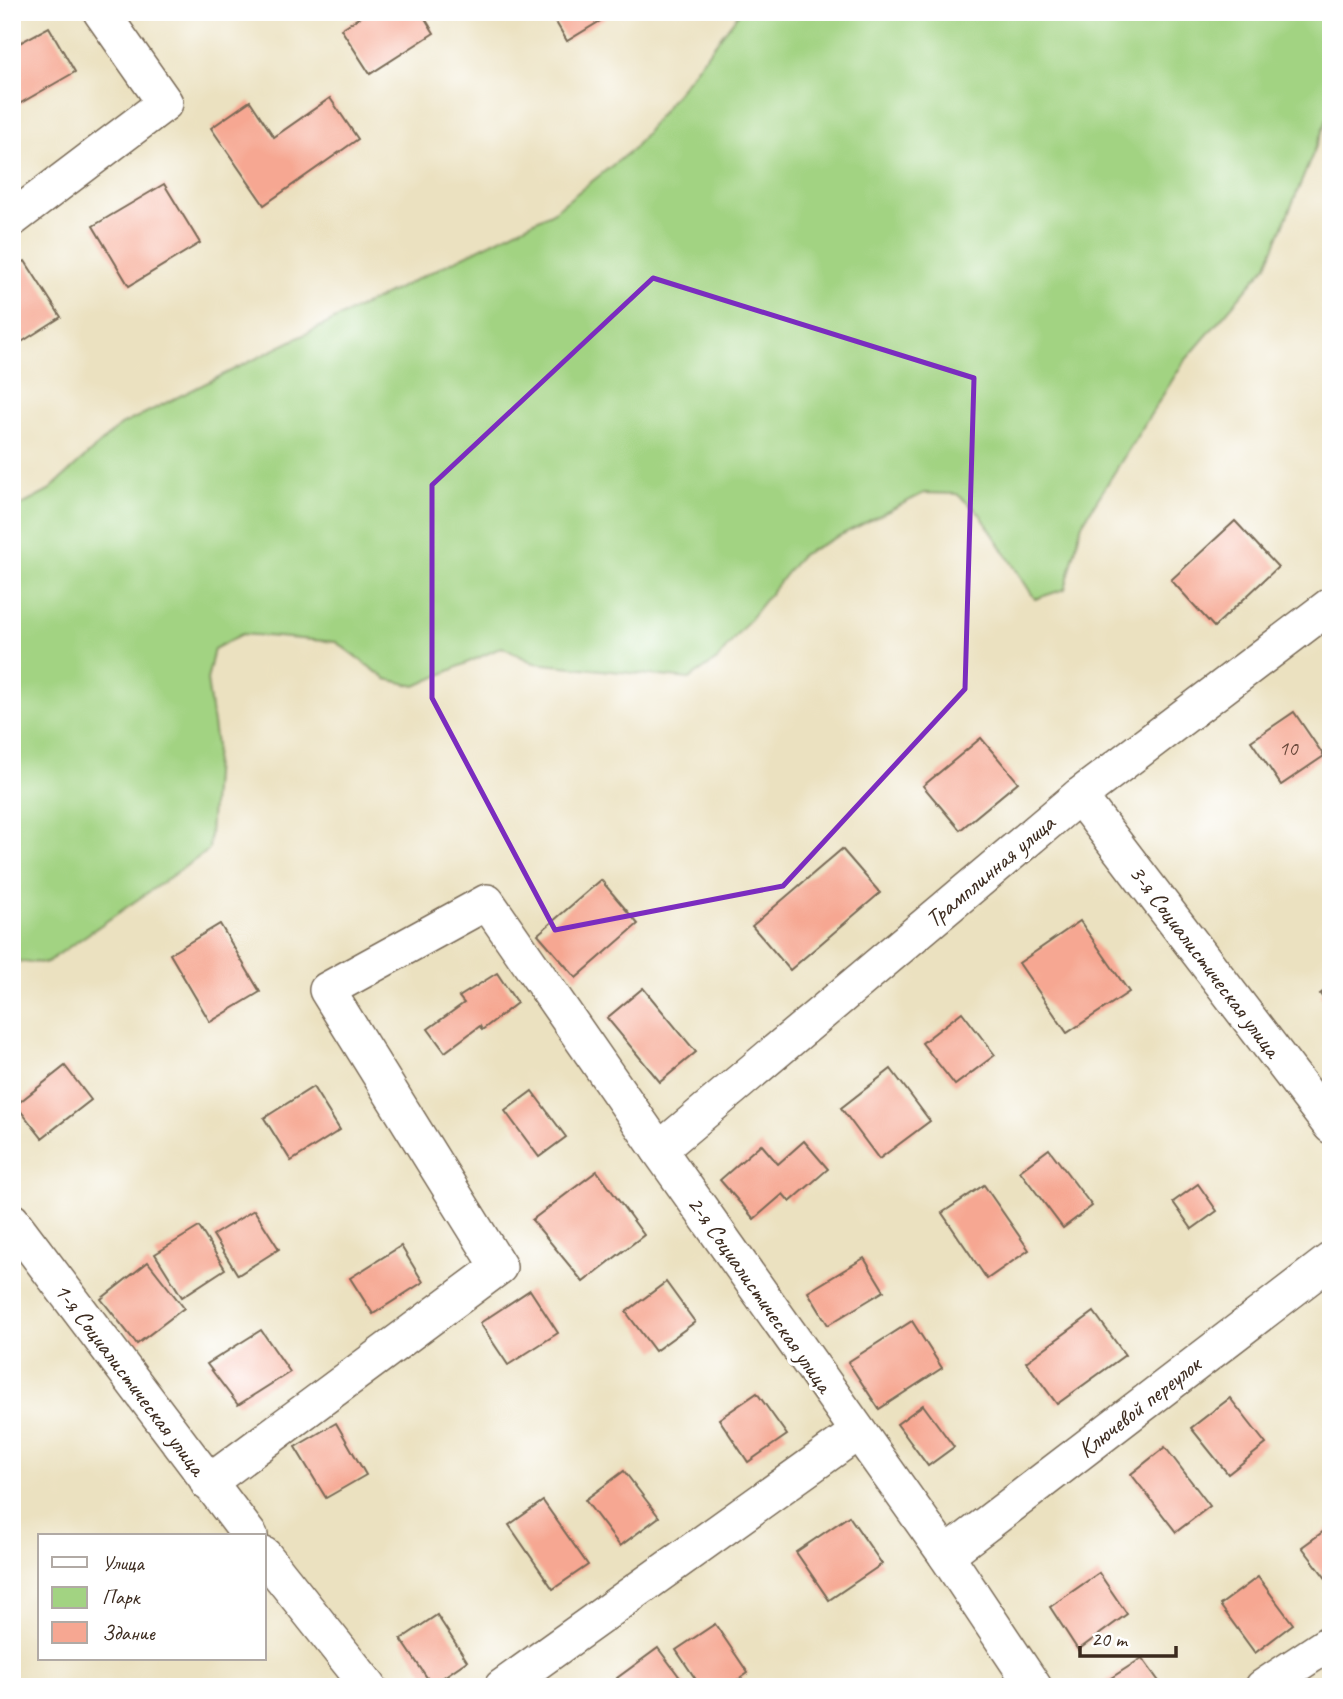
<svg xmlns="http://www.w3.org/2000/svg" width="1343" height="1699" viewBox="0 0 1343 1699" font-family="Caveat,sans-serif">
<style>
.green{fill:#a2d382;stroke:#6e7e50;stroke-width:2}
.building{fill:#f6a792}
.lines{fill:none;stroke-linecap:round;stroke-linejoin:round}
.minor-casing{stroke:#796a57;stroke-width:38}
.minor{stroke:#fff;stroke-width:35}
.marked{fill:none;stroke:#7b2cbf;stroke-width:5;stroke-linejoin:round}
.labels{text-anchor:middle;dominant-baseline:central;stroke-width:7;stroke-linejoin:round;paint-order:stroke}
.number-label{font-size:21px;fill:#6a493b}
.street-label{font-size:24px;fill:#3b2a1e;stroke:#fff}
</style>
<rect width="100%" height="100%" fill="#fff"/>
<filter id="ink" filterUnits="userSpaceOnUse"><feTurbulence type="fractalNoise" baseFrequency=".0143" numOctaves="2"/><feDisplacementMap in="SourceGraphic" scale="14" xChannelSelector="R" yChannelSelector="G"/><feConvolveMatrix kernelMatrix="1 2 1 2 8 2 1 2 1" color-interpolation-filters="sRGB"/></filter>
<filter id="wash" filterUnits="userSpaceOnUse"><feTurbulence type="fractalNoise" baseFrequency=".00686" numOctaves="4" result="noise"/><feDisplacementMap in="SourceGraphic" scale="28" xChannelSelector="R" yChannelSelector="G"/><feGaussianBlur stdDeviation="1.57" result="paint"/><feColorMatrix in="noise" values="0 0 0 0 0 0 0 0 0 0 0 0 0 0 0 0 0 1.4 0 .05"/><feComposite in="paint" operator="in"/></filter>
<g filter="url(#wash)">
<rect width="100%" height="100%" fill="#ebe1c0"/>
<!-- green -->
<path class="green" d="M 740,12 L 1320,12 L 1324,18 L 1331,48 L 1331,110 L 1267,265 L 1183,363 L 1082,524 L 1065,589 L 1035,599 L 980,514 L 957,494 L 924,493 L 801,555 L 717,660 L 689,679 L 534,663 L 502,647 L 416,686 L 386,679 L 336,642 L 242,634 L 214,649 L 207,680 L 216,745 L 209,850 L 46,963 L 12,961 L 12,510 L 47,492 L 119,426 L 553,212 L 633,149 Z"/>
<g id="blocks">
<!-- building -->
<g class="building">
<path d="M 368,12 L 421,12 L 434,33 L 370,74 L 341,29 Z"/>
<path d="M 550,12 L 615,12 L 567,41 Z"/>
<path d="M 49,27 L 75,72 L 12,108 L 12,47 Z"/>
<path d="M 330,98 L 358,139 L 264,205 L 211,128 L 250,101 L 274,137 Z"/>
<path d="M 164,184 L 200,243 L 129,286 L 93,226 Z"/>
<path d="M 25,261 L 61,317 L 12,348 L 12,269 Z"/>
<path d="M 1235,521 L 1278,567 L 1214,627 L 1171,580 Z"/>
<path d="M 1294,712 L 1324,756 L 1281,785 L 1251,741 Z"/>
<path d="M 981,738 L 1018,782 L 960,830 L 923,786 Z"/>
<path d="M 842,849 L 880,893 L 790,970 L 752,926 Z"/>
<path d="M 601,880 L 638,924 L 576,978 L 538,934 Z"/>
<path d="M 1080,921 L 1129,992 L 1067,1033 L 1019,963 Z"/>
<path d="M 220,924 L 260,992 L 210,1022 L 170,954 Z"/>
<path d="M 497,973 L 517,1003 L 482,1030 L 480,1026 L 445,1052 L 428,1029 L 464,1003 L 459,997 Z"/>
<path d="M 1331,986 L 1331,1009 L 1320,994 Z"/>
<path d="M 643,988 L 696,1052 L 660,1082 L 607,1018 Z"/>
<path d="M 962,1012 L 995,1055 L 955,1085 L 922,1043 Z"/>
<path d="M 65,1066 L 91,1100 L 42,1138 L 16,1105 Z"/>
<path d="M 891,1069 L 930,1121 L 879,1159 L 841,1108 Z"/>
<path d="M 313,1087 L 340,1130 L 291,1161 L 264,1118 Z"/>
<path d="M 532,1091 L 566,1137 L 539,1157 L 505,1111 Z"/>
<path d="M 804,1141 L 828,1169 L 790,1202 L 783,1194 L 754,1219 L 720,1180 L 761,1144 L 778,1164 Z"/>
<path d="M 1049,1149 L 1092,1206 L 1063,1228 L 1020,1171 Z"/>
<path d="M 597,1171 L 644,1235 L 583,1282 L 532,1220 Z"/>
<path d="M 1198,1184 L 1217,1211 L 1192,1229 L 1173,1202 Z"/>
<path d="M 984,1185 L 1029,1250 L 987,1279 L 942,1213 Z"/>
<path d="M 254,1210 L 279,1249 L 238,1275 L 213,1235 Z"/>
<path d="M 199,1227 L 225,1269 L 182,1297 L 155,1254 Z"/>
<path d="M 401,1246 L 423,1282 L 373,1314 L 350,1278 Z"/>
<path d="M 864,1258 L 884,1291 L 828,1325 L 808,1292 Z"/>
<path d="M 148,1262 L 184,1308 L 137,1344 L 101,1299 Z"/>
<path d="M 666,1282 L 695,1322 L 655,1351 L 626,1312 Z"/>
<path d="M 530,1290 L 558,1333 L 508,1365 L 480,1323 Z"/>
<path d="M 1094,1312 L 1125,1355 L 1057,1404 L 1026,1362 Z"/>
<path d="M 912,1321 L 942,1368 L 879,1409 L 848,1362 Z"/>
<path d="M 261,1330 L 290,1372 L 238,1405 L 207,1364 Z"/>
<path d="M 757,1393 L 787,1435 L 748,1462 L 719,1419 Z"/>
<path d="M 1230,1398 L 1266,1444 L 1228,1474 L 1191,1428 Z"/>
<path d="M 923,1405 L 954,1447 L 928,1466 L 897,1424 Z"/>
<path d="M 336,1423 L 366,1475 L 326,1498 L 295,1447 Z"/>
<path d="M 1165,1447 L 1210,1506 L 1176,1532 L 1131,1474 Z"/>
<path d="M 624,1471 L 659,1517 L 620,1546 L 585,1500 Z"/>
<path d="M 543,1501 L 588,1565 L 553,1589 L 509,1525 Z"/>
<path d="M 849,1516 L 882,1564 L 829,1600 L 796,1552 Z"/>
<path d="M 1331,1526 L 1331,1585 L 1302,1547 Z"/>
<path d="M 1099,1573 L 1127,1614 L 1078,1650 L 1050,1607 Z"/>
<path d="M 1258,1577 L 1293,1624 L 1255,1653 L 1220,1605 Z"/>
<path d="M 437,1615 L 467,1661 L 432,1685 L 401,1639 Z"/>
<path d="M 715,1624 L 748,1673 L 728,1687 L 701,1687 L 676,1650 Z"/>
<path d="M 658,1648 L 687,1687 L 624,1687 L 617,1678 Z"/>
<path d="M 1142,1658 L 1163,1687 L 1100,1685 Z"/>
</g>
</g>
</g>
<g filter="url(#ink)">
<use href="#blocks" fill-opacity="0" stroke="#796a57" stroke-width="2"/>
<g class="lines">
<!-- minor casing -->
<g class="minor-casing">
<g id="minor">
<path d="M 12,219 L 165,103 L 101,12"/>
<path d="M 1079,796 L 1331,1126"/>
<path d="M 659,1150 L 1079,796 L 1331,605"/>
<path d="M 12,1221 L 250,1536"/>
<path d="M 208,1483 L 499,1267 L 327,990 L 487,902 L 659,1150 L 946,1555 L 1034,1687"/>
<path d="M 264,1555 L 369,1687"/>
<path d="M 946,1555 L 1331,1260"/>
<path d="M 502,1687 L 858,1432"/>
<path d="M 1263,1687 L 1331,1642"/>
</g>
</g>
<!-- minor -->
<use href="#minor" class="minor"/>
</g>
</g>
<!-- marked area -->
<path class="marked" d="M 653,278 L 974,378 L 965,689 L 783,886 L 555,930 L 432,698 L 432,485 Z"/>
<g class="labels">
<!-- number labels -->
<g class="number-label">
<text x="1288" y="748">10</text>
</g>
<!-- street labels -->
<g class="street-label">
<text transform="translate(990 871) rotate(-40)">Трамплинная улица</text>
<text transform="translate(1205 961) rotate(53)">3-я Социалистическая улица</text>
<text transform="translate(760 1294) rotate(55)">2-я Социалистическая улица</text>
<text transform="translate(130 1379) rotate(53)">1-я Социалистическая улица</text>
<text transform="translate(1139 1407) rotate(-38)">Ключевой переулок</text>
</g>
</g>
<!-- margin -->
<rect width="1343" height="1699" fill="none" stroke="#fff" stroke-width="42"/>
<!-- legend -->
<rect x="38" y="1534" width="228" height="126" fill="#ffffff" stroke="#b1aaa5" stroke-width="2"/>
<rect x="52" y="1557" width="35" height="10" fill="#ffffff" stroke="#b1aaa5" stroke-width="2"/>
<text x="102" y="1570" font-size="21" fill="#3b2a1e">Улица</text>
<rect x="52" y="1587" width="35" height="21" fill="#a2d382" stroke="#b1aaa5" stroke-width="2"/>
<text x="102" y="1604" font-size="21" fill="#3b2a1e">Парк</text>
<rect x="52" y="1622" width="35" height="21" fill="#f6a792" stroke="#b1aaa5" stroke-width="2"/>
<text x="102" y="1640" font-size="21" fill="#3b2a1e">Здание</text>
<!-- scale -->
<path d="M1080 1646v10h96v-10" fill="none" stroke="#3b2a1e" stroke-width="3.5"/>
<text x="1091" y="1646" font-size="21" fill="#3b2a1e" stroke="#ffffff" stroke-width="5" paint-order="stroke">20 m</text>
</svg>
